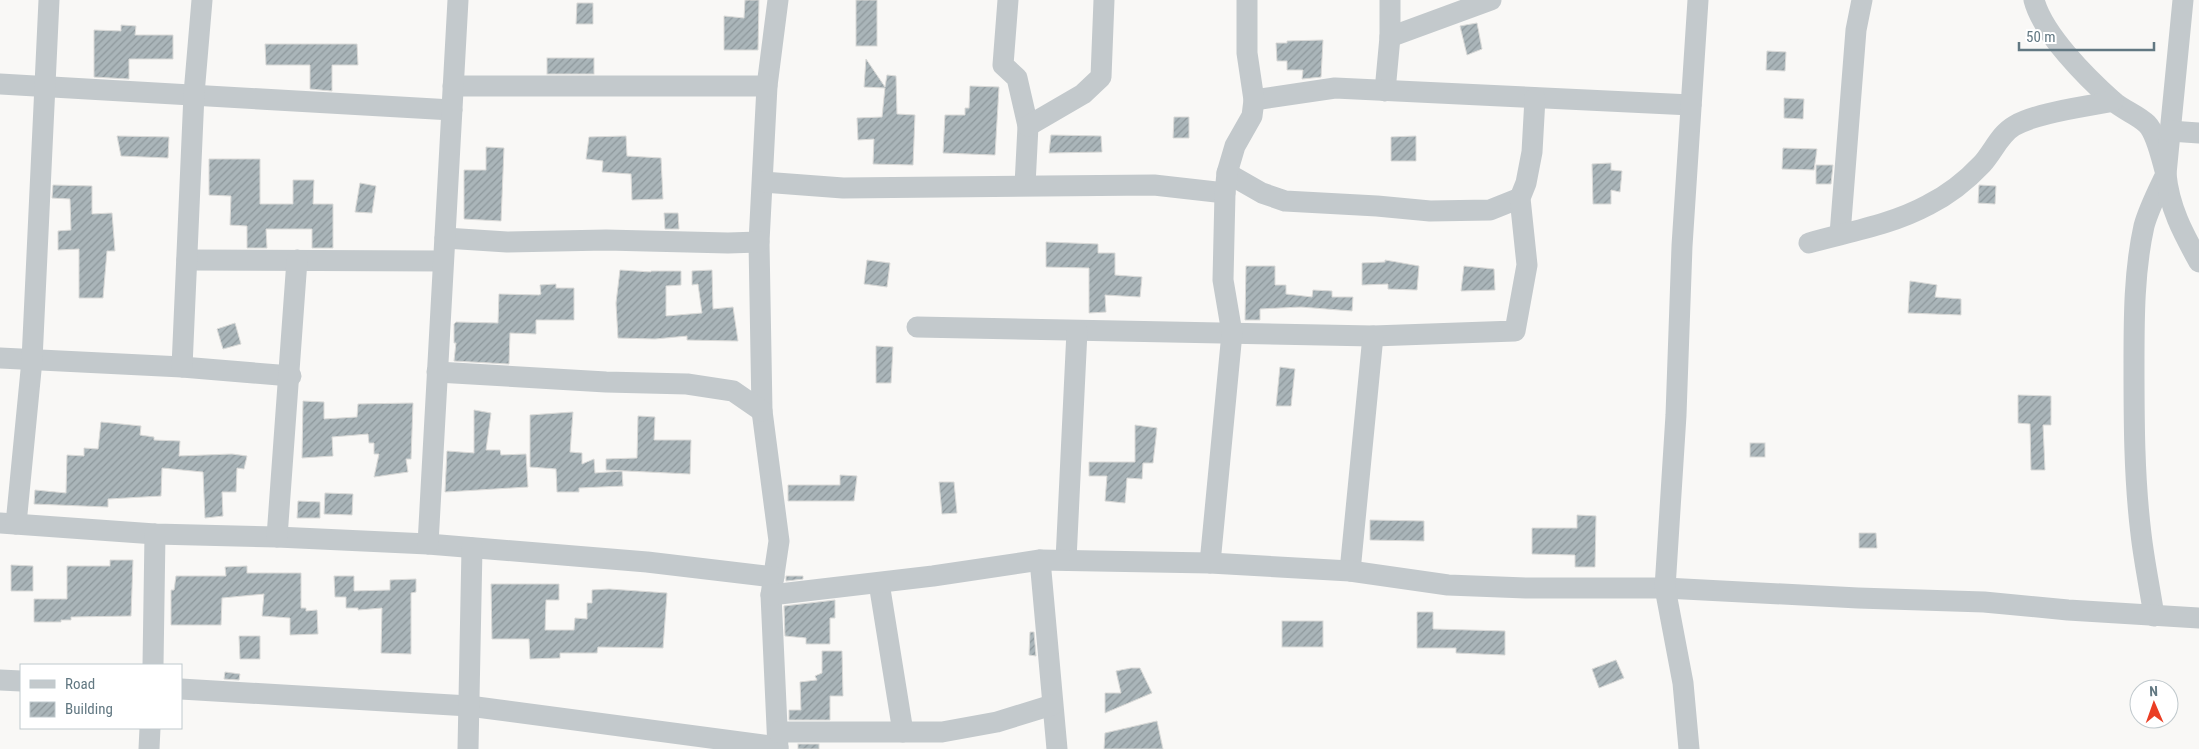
<svg xmlns="http://www.w3.org/2000/svg" width="2199" height="749" viewBox="0 0 2199 749" font-family="'Roboto Condensed',sans-serif">
<style>
.building{fill:url(#building-hatch);stroke:#dadad8}
.lines{fill:none;stroke-linecap:round;stroke-linejoin:round}
.minor{stroke:#c3c9cc;stroke-width:21}
</style>
<defs>
<pattern id="building-hatch" width="6" height="6" patternUnits="userSpaceOnUse" patternTransform="scale(1.25)"><rect width="6" height="6" fill="#aab5b9"/><path d="M-1 1l2-2M0 6l6-6M5 7l2-2" fill="none" stroke="#8e989c"/></pattern>
</defs>
<rect width="100%" height="100%" fill="#f9f8f6"/>
<!-- building -->
<g class="building">
<path d="M 745,0 L 759,0 L 758,50 L 724,50 L 724,16 L 744,18 Z"/>
<rect x="856" y="0" width="21" height="46"/>
<path d="M 577,3 L 593,3 L 593,24 L 576,24 Z"/>
<path d="M 1477,23 L 1482,49 L 1467,55 L 1460,26 Z"/>
<path d="M 121,25 L 136,26 L 135,35 L 173,35 L 173,59 L 129,59 L 129,79 L 94,77 L 94,30 L 121,31 Z"/>
<path d="M 1323,40 L 1321,77 L 1302,79 L 1303,70 L 1287,70 L 1287,61 L 1277,61 L 1276,43 L 1287,43 L 1287,41 Z"/>
<path d="M 265,44 L 357,44 L 358,65 L 332,65 L 332,91 L 310,89 L 310,65 L 266,65 Z"/>
<path d="M 1767,51 L 1786,52 L 1785,71 L 1766,70 Z"/>
<rect x="547" y="58" width="47" height="16"/>
<path d="M 866,59 L 885,87 L 887,75 L 896,76 L 897,114 L 915,115 L 913,165 L 873,164 L 874,139 L 858,140 L 857,118 L 882,117 L 885,88 L 864,87 Z"/>
<path d="M 970,86 L 999,87 L 995,155 L 943,153 L 945,115 L 965,115 L 965,108 L 969,108 Z"/>
<path d="M 1784,98 L 1804,99 L 1803,119 L 1784,118 Z"/>
<path d="M 1174,117 L 1189,117 L 1189,138 L 1173,138 Z"/>
<path d="M 1051,135 L 1101,136 L 1102,152 L 1049,153 Z"/>
<path d="M 117,136 L 169,137 L 168,158 L 121,156 Z"/>
<path d="M 626,136 L 627,156 L 661,158 L 663,199 L 632,200 L 631,174 L 602,172 L 603,161 L 586,159 L 589,137 Z"/>
<path d="M 1416,136 L 1416,161 L 1391,161 L 1391,137 Z"/>
<path d="M 486,147 L 504,148 L 501,221 L 464,219 L 464,170 L 486,170 Z"/>
<path d="M 1783,148 L 1817,149 L 1814,170 L 1782,169 Z"/>
<path d="M 209,159 L 260,159 L 260,204 L 293,204 L 293,180 L 314,180 L 313,204 L 333,204 L 333,248 L 312,248 L 312,229 L 266,229 L 267,248 L 247,248 L 247,226 L 230,225 L 231,196 L 209,195 Z"/>
<path d="M 1611,163 L 1611,170 L 1622,171 L 1620,192 L 1611,190 L 1611,204 L 1593,204 L 1592,164 Z"/>
<path d="M 1816,165 L 1833,165 L 1831,184 L 1816,184 Z"/>
<path d="M 360,183 L 376,186 L 372,213 L 355,212 Z"/>
<path d="M 53,185 L 92,186 L 92,214 L 112,213 L 115,251 L 107,251 L 103,298 L 79,298 L 79,249 L 58,250 L 58,231 L 71,230 L 70,199 L 52,198 Z"/>
<path d="M 1979,185 L 1996,186 L 1995,204 L 1978,203 Z"/>
<path d="M 664,213 L 678,213 L 679,229 L 665,229 Z"/>
<path d="M 1046,242 L 1098,244 L 1098,253 L 1115,253 L 1115,275 L 1142,277 L 1140,297 L 1105,295 L 1106,312 L 1089,313 L 1089,268 L 1046,267 Z"/>
<path d="M 867,260 L 890,263 L 887,287 L 864,284 Z"/>
<path d="M 1385,260 L 1419,266 L 1417,290 L 1388,289 L 1388,284 L 1362,285 L 1362,263 L 1385,262 Z"/>
<path d="M 1246,266 L 1275,266 L 1275,285 L 1286,285 L 1286,294 L 1312,297 L 1313,290 L 1332,291 L 1332,297 L 1353,297 L 1352,311 L 1301,307 L 1260,309 L 1260,320 L 1245,320 Z"/>
<path d="M 1464,266 L 1494,269 L 1495,290 L 1461,291 Z"/>
<path d="M 620,270 L 651,272 L 651,271 L 681,271 L 681,285 L 666,286 L 666,316 L 702,313 L 698,284 L 692,285 L 692,271 L 712,270 L 713,309 L 733,307 L 738,341 L 687,340 L 687,336 L 655,339 L 618,338 L 616,303 Z"/>
<path d="M 1910,281 L 1937,285 L 1935,297 L 1961,299 L 1961,315 L 1908,313 Z"/>
<path d="M 556,284 L 556,288 L 574,288 L 574,320 L 536,320 L 536,334 L 510,333 L 509,364 L 454,361 L 456,343 L 454,343 L 454,324 L 456,322 L 498,323 L 499,294 L 539,295 L 541,294 L 540,285 Z"/>
<path d="M 235,323 L 241,344 L 223,349 L 217,329 Z"/>
<path d="M 876,346 L 893,347 L 891,383 L 876,383 Z"/>
<path d="M 1280,367 L 1295,369 L 1291,406 L 1276,406 Z"/>
<path d="M 2018,395 L 2051,396 L 2051,425 L 2043,425 L 2045,470 L 2031,470 L 2030,424 L 2018,423 Z"/>
<path d="M 303,401 L 324,402 L 324,419 L 357,417 L 358,404 L 413,403 L 411,459 L 406,459 L 408,472 L 374,477 L 379,454 L 374,454 L 374,443 L 369,443 L 368,434 L 332,437 L 333,456 L 302,458 Z"/>
<path d="M 474,410 L 491,413 L 486,450 L 500,450 L 501,455 L 526,454 L 528,487 L 445,492 L 447,451 L 474,453 Z"/>
<path d="M 573,412 L 570,452 L 582,453 L 582,464 L 594,459 L 595,473 L 622,471 L 623,486 L 579,488 L 579,492 L 557,492 L 556,469 L 530,467 L 530,415 Z"/>
<path d="M 638,416 L 655,417 L 654,440 L 691,440 L 690,474 L 606,470 L 606,459 L 637,458 Z"/>
<path d="M 101,422 L 141,426 L 140,435 L 154,437 L 154,440 L 180,441 L 179,456 L 232,454 L 247,456 L 244,469 L 237,468 L 236,492 L 222,492 L 223,516 L 205,518 L 203,472 L 162,468 L 161,496 L 108,499 L 108,507 L 34,504 L 35,490 L 66,493 L 67,455 L 84,456 L 84,448 L 98,449 Z"/>
<path d="M 1135,425 L 1157,428 L 1153,463 L 1143,463 L 1142,479 L 1127,478 L 1125,503 L 1105,501 L 1107,476 L 1089,476 L 1089,462 L 1135,462 Z"/>
<rect x="1750" y="443" width="15" height="14"/>
<path d="M 840,475 L 857,476 L 854,501 L 788,501 L 788,485 L 840,485 Z"/>
<path d="M 939,482 L 954,482 L 957,513 L 942,514 Z"/>
<path d="M 325,493 L 353,494 L 352,515 L 324,514 Z"/>
<path d="M 298,501 L 320,502 L 320,518 L 297,518 Z"/>
<path d="M 1577,515 L 1596,516 L 1595,567 L 1575,567 L 1575,555 L 1532,554 L 1532,528 L 1577,528 Z"/>
<path d="M 1370,520 L 1424,521 L 1424,541 L 1370,540 Z"/>
<path d="M 1859,533 L 1876,533 L 1877,548 L 1859,548 Z"/>
<path d="M 110,560 L 133,560 L 131,616 L 71,617 L 71,620 L 61,620 L 61,622 L 34,622 L 34,599 L 67,599 L 67,566 L 110,566 Z"/>
<path d="M 11,565 L 33,566 L 33,591 L 11,591 Z"/>
<path d="M 247,566 L 247,573 L 301,573 L 301,608 L 306,608 L 306,611 L 317,610 L 318,634 L 290,635 L 290,618 L 262,616 L 264,594 L 222,598 L 221,625 L 171,625 L 171,590 L 174,590 L 176,576 L 226,576 L 225,567 Z"/>
<path d="M 334,576 L 354,576 L 354,591 L 390,590 L 390,580 L 416,579 L 416,592 L 411,593 L 411,654 L 381,653 L 382,608 L 358,610 L 358,608 L 346,608 L 346,597 L 335,597 Z"/>
<path d="M 786,576 L 803,576 L 803,579 L 786,581 Z"/>
<path d="M 491,584 L 559,584 L 559,600 L 546,600 L 545,630 L 574,630 L 575,618 L 587,619 L 587,603 L 592,603 L 592,590 L 609,589 L 667,593 L 663,648 L 598,647 L 597,653 L 560,653 L 560,658 L 530,659 L 529,639 L 492,639 Z"/>
<path d="M 835,600 L 835,618 L 830,618 L 830,644 L 806,644 L 806,638 L 785,636 L 784,606 Z"/>
<path d="M 1417,612 L 1433,612 L 1433,629 L 1505,631 L 1505,655 L 1456,653 L 1456,648 L 1417,648 Z"/>
<rect x="1282" y="621" width="41" height="26"/>
<path d="M 1030,632 L 1034,632 L 1036,656 L 1029,655 Z"/>
<path d="M 239,636 L 260,636 L 260,659 L 240,659 Z"/>
<path d="M 822,651 L 842,651 L 843,696 L 830,696 L 830,720 L 789,720 L 789,710 L 801,710 L 800,682 L 817,680 L 815,676 L 822,673 Z"/>
<path d="M 1616,660 L 1624,678 L 1599,688 L 1592,669 Z"/>
<path d="M 1131,668 L 1140,668 L 1152,693 L 1105,713 L 1105,693 L 1121,693 L 1116,671 Z"/>
<path d="M 225,672 L 240,674 L 239,680 L 224,679 Z"/>
<path d="M 1157,721 L 1163,749 L 1104,749 L 1105,733 Z"/>
<rect x="798" y="744" width="21" height="5"/>
</g>
<g class="lines">
<!-- minor -->
<g class="minor">
<path d="M 778,0 L 767,86 L 759,242 L 762,411 L 779,541 L 771,595 L 778,749"/>
<path d="M 1008,0 L 1003,65 L 1017,78 L 1028,126 L 1025,185"/>
<path d="M 2034,0 C 2043,34 2086,77 2113,101 C 2123,110 2138,115 2147,124 C 2157,134 2162,161 2166,174 C 2158,191 2149,208 2144,226 C 2134,271 2134,318 2134,363 C 2134,420 2134,477 2141,534 C 2144,561 2150,589 2154,616"/>
<path d="M 2183,0 L 2166,174 C 2169,207 2183,233 2199,262"/>
<path d="M 1390,37 L 1491,0"/>
<path d="M 0,84 L 452,110"/>
<path d="M 453,86 L 767,86"/>
<path d="M 1385,91 L 1390,37 L 1390,0"/>
<path d="M 1254,100 L 1335,88 L 1691,105"/>
<path d="M 1028,126 L 1083,94 L 1101,77 L 1104,0"/>
<path d="M 2170,131 L 2199,133"/>
<path d="M 1227,173 L 1262,193 L 1285,201 L 1377,206 L 1430,211 L 1490,210 L 1520,198"/>
<path d="M 763,182 L 843,188 L 1154,185 L 1225,193"/>
<path d="M 1840,234 L 1856,30 L 1862,0"/>
<path d="M 445,238 L 507,242 L 606,240 L 728,243 L 759,242"/>
<path d="M 1809,243 C 1848,232 1891,225 1928,205 C 1948,195 1967,180 1982,164 C 1993,152 2000,134 2014,126 C 2038,112 2086,107 2113,101"/>
<path d="M 187,260 L 443,261"/>
<path d="M 917,327 L 1373,336 L 1515,331 L 1527,265 L 1520,198 L 1526,183 L 1532,152 L 1535,98"/>
<path d="M 0,358 L 182,367 L 291,376"/>
<path d="M 182,367 L 194,94 L 202,0"/>
<path d="M 437,372 L 606,382 L 687,384 L 733,391 L 762,411"/>
<path d="M 0,523 L 155,534 L 277,537 L 428,544 L 647,562 L 774,577"/>
<path d="M 16,524 L 32,360 L 49,0"/>
<path d="M 277,537 L 297,260"/>
<path d="M 428,544 L 458,0"/>
<path d="M 1040,560 L 1057,749"/>
<path d="M 1066,560 L 1077,331"/>
<path d="M 1210,563 L 1232,333 L 1223,280 L 1225,193 L 1227,173 L 1235,146 L 1252,116 L 1254,100 L 1247,53 L 1247,0"/>
<path d="M 1350,571 L 1373,336"/>
<path d="M 879,583 L 903,732"/>
<path d="M 771,595 L 933,576 L 1040,560 L 1210,563 L 1350,571 L 1448,585 L 1526,588 L 1665,588 L 1858,598 L 1984,602 L 2068,610 L 2199,618"/>
<path d="M 153,665 L 155,534"/>
<path d="M 0,680 L 21,681"/>
<path d="M 181,689 L 469,706 L 778,747"/>
<path d="M 778,732 L 942,732 L 997,722 L 1052,705"/>
<path d="M 149,749 L 150,728"/>
<path d="M 468,749 L 472,548"/>
<path d="M 1689,749 L 1683,683 L 1665,588 L 1676,415 L 1682,246 L 1698,0"/>
</g>
</g>
<!-- legend -->
<rect x="20" y="664" width="162" height="65" fill="#ffffff" stroke="#c0c9cd"/>
<rect x="30" y="680" width="25" height="8" fill="#c3c9cc" stroke="#c0c9cd"/>
<text x="65" y="689" font-size="15" fill="#627882">Road</text>
<rect x="30" y="702" width="25" height="15" fill="url(#building-hatch)" stroke="#c0c9cd"/>
<text x="65" y="714" font-size="15" fill="#627882">Building</text>
<!-- north arrow -->
<g transform="translate(2154 704) rotate(358)"><circle r="24" fill="#ffffff" stroke="#c0c9cd"/>
<path d="M0-4L9 19L0 12L-9 19Z" fill="#ea3e24"/>
<text y="-8" font-size="14" font-weight="bold" text-anchor="middle" fill="#627882">N</text>
</g>
<!-- scale -->
<path d="M2019 42v8h135v-8" fill="none" stroke="#627882" stroke-width="2.5"/>
<text x="2026" y="42" font-size="15" fill="#627882" stroke="#ffffff" stroke-width="4" paint-order="stroke">50 m</text>
</svg>
